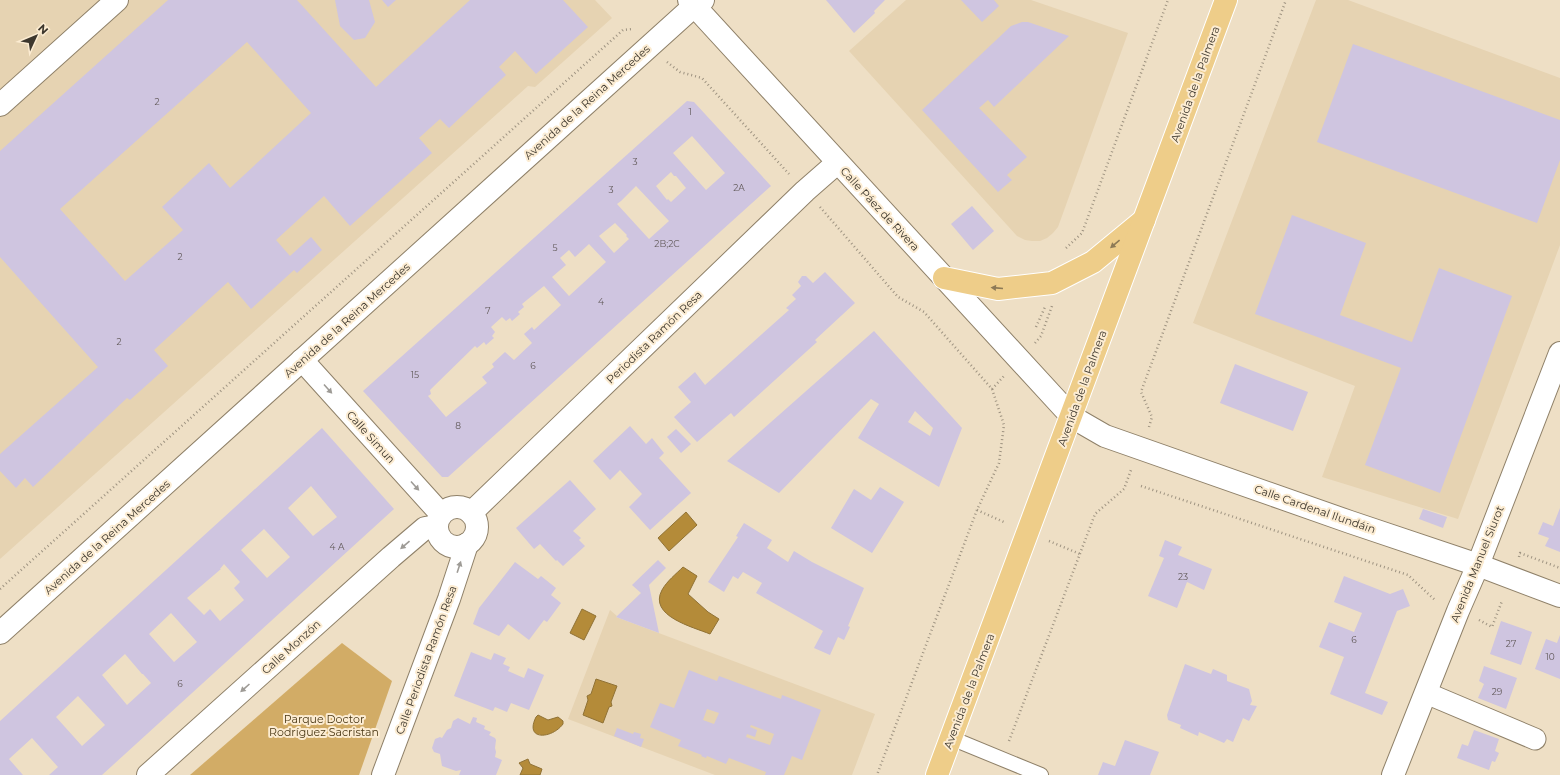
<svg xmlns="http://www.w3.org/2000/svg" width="1560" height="775" viewBox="0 0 1560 775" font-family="Montserrat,sans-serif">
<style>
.built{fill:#e6d3b2}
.green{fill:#d2ac66}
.water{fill:#b48b39;stroke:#907235}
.building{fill:#cfc5e0;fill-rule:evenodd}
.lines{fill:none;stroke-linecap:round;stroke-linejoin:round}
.service-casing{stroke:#8f8169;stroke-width:16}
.pedestrian-casing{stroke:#8f8169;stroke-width:23}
.minor-casing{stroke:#8f8169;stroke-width:24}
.secondary-casing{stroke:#8f8169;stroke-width:24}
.primary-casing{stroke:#fff;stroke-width:24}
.path{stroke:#9e9381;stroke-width:2.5;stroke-dasharray:1 3;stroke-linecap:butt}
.service{stroke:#fff;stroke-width:14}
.pedestrian{stroke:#fff;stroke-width:21}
.minor{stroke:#fff;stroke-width:22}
.secondary{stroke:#fff;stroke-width:22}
.primary{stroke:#eecd89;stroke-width:22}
.oneway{fill:#8d7a56}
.oneway2{fill:#9e9b96}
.labels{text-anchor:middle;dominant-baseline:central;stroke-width:4;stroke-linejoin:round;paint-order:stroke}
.number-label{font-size:9px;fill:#625a5a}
.street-label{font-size:11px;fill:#3d372d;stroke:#fcecd2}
.park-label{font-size:11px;fill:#493714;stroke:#fcecd2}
</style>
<rect width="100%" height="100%" fill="#eedfc5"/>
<!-- built -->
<g class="built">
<path d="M 0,0 L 595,0 L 612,18 L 535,87 L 528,86 L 0,559 Z"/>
<path d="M 906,0 L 1031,0 L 1128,33 L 1062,216 L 1058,227 L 1053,233 L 1047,238 L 1040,241 L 1032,241 L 1025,240 L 1017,236 L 849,51 Z"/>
<path d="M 1316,0 L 1348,0 L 1560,78 L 1560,245 L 1458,519 L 1322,477 L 1355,386 L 1193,323 Z"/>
<path d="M 610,610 L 617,616 L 616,617 L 875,714 L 852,775 L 715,775 L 568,719 Z"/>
</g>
<!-- green -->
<path class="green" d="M 342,643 L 392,681 L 359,775 L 190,775 Z"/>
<!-- water -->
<g class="water">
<path d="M 686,512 L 697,525 L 669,551 L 658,538 Z"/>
<path d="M 683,567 L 697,576 L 688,594 L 708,612 L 719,619 L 710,634 C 693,627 648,616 662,590 C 667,581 676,574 683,567 Z"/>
<path d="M 582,609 L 596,616 L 584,640 L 570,633 Z"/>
<path d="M 596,679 L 617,686 L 611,702 L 612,706 L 609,707 L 603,723 L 583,715 L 588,700 L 587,696 L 591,694 Z"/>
<path d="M 538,715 L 548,720 L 558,717 L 563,721 L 563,724 C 552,739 524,741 536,717 Z"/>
<path d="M 528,759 L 530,764 L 542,769 L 540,775 L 520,775 L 523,768 L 519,763 Z"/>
</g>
<!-- building -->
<g class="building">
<path d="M 168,0 L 297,0 L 376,87 L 470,0 L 563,0 L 588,27 L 536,74 L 515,51 L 499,67 L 506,75 L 449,128 L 440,119 L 419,138 L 432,153 L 350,226 L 324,196 L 276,240 L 290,256 L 311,237 L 322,250 L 297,273 L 294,270 L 251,309 L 228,282 L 154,350 L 168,366 L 130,400 L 127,398 L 33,487 L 25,478 L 16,488 L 0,471 L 0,454 L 98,367 L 0,257 L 0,151 ZM 247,42 L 311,113 L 230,188 L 209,163 L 162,207 L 183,230 L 125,281 L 60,209 Z"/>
<path d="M 335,0 L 369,0 L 375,22 L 365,38 L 354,40 L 340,26 Z"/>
<path d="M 382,0 L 396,0 L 388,7 Z"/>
<path d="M 826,0 L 885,0 L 874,11 L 875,13 L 854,33 Z"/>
<path d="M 961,0 L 994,0 L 999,6 L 982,22 Z"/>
<path d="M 1022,22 L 1028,22 L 1069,36 L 994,107 L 988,100 L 979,108 L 1027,157 L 1007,175 L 1012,180 L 998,192 L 922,110 L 1011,26 Z"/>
<path d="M 1353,44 L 1560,120 L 1560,160 L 1537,223 L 1317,142 Z"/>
<path d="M 687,101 L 694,102 L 771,186 L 448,477 L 442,477 L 363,391 ZM 692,136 L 725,173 L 706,190 L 673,153 ZM 671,172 L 674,176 L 676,176 L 686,188 L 671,202 L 668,199 L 667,200 L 656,186 ZM 636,186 L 669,221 L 649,239 L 617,204 L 621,201 ZM 615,223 L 627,235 L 626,236 L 629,239 L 614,253 L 599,236 ZM 589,244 L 606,262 L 569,296 L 552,277 L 566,265 L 560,258 L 569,250 L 575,257 ZM 544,286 L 561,305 L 534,330 L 532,327 L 524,334 L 532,343 L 514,360 L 505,352 L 492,364 L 494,367 L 482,377 L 487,383 L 446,417 L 428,396 L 431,394 L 430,390 L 475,346 L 477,348 L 484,342 L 486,345 L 494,338 L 492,336 L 495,332 L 491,327 L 502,317 L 506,321 L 510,318 L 512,321 L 520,314 L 518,312 L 524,307 L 522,304 Z"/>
<path d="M 972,206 L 994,231 L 973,250 L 951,224 Z"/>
<path d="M 1292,215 L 1366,243 L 1340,315 L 1412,342 L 1439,268 L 1512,296 L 1440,493 L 1365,465 L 1401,368 L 1255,314 Z"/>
<path d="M 825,272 L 855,303 L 815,340 L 817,342 L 734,417 L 731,413 L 697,442 L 674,417 L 691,402 L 678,387 L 695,372 L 705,385 L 789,310 L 786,308 L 796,299 L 792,295 L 801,286 L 798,282 L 802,276 L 806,276 L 813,283 Z"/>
<path d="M 874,331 L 962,428 L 939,487 L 858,438 L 879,404 L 871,399 L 779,493 L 727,461 ZM 915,411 L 933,428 L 930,436 L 908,422 Z"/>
<path d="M 1235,364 L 1308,392 L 1293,431 L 1220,403 Z"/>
<path d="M 630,426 L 646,444 L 652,438 L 664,453 L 659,458 L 691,493 L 650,530 L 629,507 L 642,494 L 620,470 L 610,480 L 593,461 Z"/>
<path d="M 322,428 L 394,509 L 102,775 L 49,775 L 58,767 L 32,738 L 9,759 L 23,775 L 0,775 L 0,721 ZM 311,486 L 337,517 L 313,536 L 288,508 ZM 264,529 L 290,557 L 267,578 L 241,550 ZM 224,564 L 240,582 L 234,588 L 244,600 L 220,621 L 210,609 L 204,615 L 187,598 L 221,569 L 220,569 ZM 171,613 L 197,642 L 174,662 L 149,634 ZM 125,654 L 142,674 L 143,674 L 151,683 L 127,705 L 102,675 ZM 78,696 L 105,725 L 82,746 L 56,717 Z"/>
<path d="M 676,429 L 691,444 L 681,453 L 667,437 Z"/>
<path d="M 570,480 L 596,509 L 573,531 L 581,538 L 579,540 L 585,546 L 563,566 L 557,560 L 556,561 L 540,544 L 534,549 L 516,528 Z"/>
<path d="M 880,487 L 904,502 L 872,553 L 831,528 L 854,489 L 871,500 Z"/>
<path d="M 1560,508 L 1560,552 L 1545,546 L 1549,538 L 1538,534 L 1543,522 L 1553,526 Z"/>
<path d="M 1423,509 L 1447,517 L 1443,528 L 1419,519 Z"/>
<path d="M 744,523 L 772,540 L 767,548 L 788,562 L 794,551 L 812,562 L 864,588 L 848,626 L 850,627 L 844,640 L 838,637 L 830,655 L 814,648 L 823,631 L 756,593 L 762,583 L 743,572 L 738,579 L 733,576 L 724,592 L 708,582 L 738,537 L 736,536 Z"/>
<path d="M 1165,540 L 1182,547 L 1178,555 L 1212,569 L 1204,590 L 1187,582 L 1177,608 L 1148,596 L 1164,558 L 1159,556 Z"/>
<path d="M 658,560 L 666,568 L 649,585 L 659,633 L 616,617 L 641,593 L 632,585 Z"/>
<path d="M 515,562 L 538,579 L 541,576 L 556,588 L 551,595 L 561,603 L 547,622 L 544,620 L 529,640 L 508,624 L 499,636 L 473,624 L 479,608 Z"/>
<path d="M 1344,576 L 1390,594 L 1403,589 L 1410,606 L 1397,611 L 1365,693 L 1388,702 L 1382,715 L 1330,694 L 1344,657 L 1319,647 L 1329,622 L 1354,632 L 1362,613 L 1334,602 Z"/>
<path d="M 1501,621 L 1532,632 L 1521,665 L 1490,654 Z"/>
<path d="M 1560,635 L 1560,679 L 1535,669 L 1546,639 L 1557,643 Z"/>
<path d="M 471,652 L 491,660 L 494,653 L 506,658 L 503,664 L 510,667 L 508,671 L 524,678 L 528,668 L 544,675 L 529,710 L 511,703 L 507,712 L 495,707 L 493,711 L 454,696 Z"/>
<path d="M 1185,664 L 1211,674 L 1213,669 L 1227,675 L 1227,681 L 1249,689 L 1252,701 L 1250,705 L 1257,706 L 1249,721 L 1243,718 L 1233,742 L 1227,739 L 1224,743 L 1199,732 L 1198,736 L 1180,728 L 1181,725 L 1168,720 L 1167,715 Z"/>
<path d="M 1484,666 L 1517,678 L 1506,709 L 1478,698 L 1484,684 L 1479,681 Z"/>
<path d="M 689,670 L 717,681 L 719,676 L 781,699 L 782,695 L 821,710 L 802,760 L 792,756 L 784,775 L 765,775 L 766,772 L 729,758 L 726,764 L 707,756 L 706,758 L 701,756 L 702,755 L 678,746 L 681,740 L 650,727 L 660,703 L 674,708 ZM 707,709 L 719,713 L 714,724 L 703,720 ZM 751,725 L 774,734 L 770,745 L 746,737 L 747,734 L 755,737 L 757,730 L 750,727 Z"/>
<path d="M 473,717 L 477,718 L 476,722 L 485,726 L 484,729 L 491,732 L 489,735 L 495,738 L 496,740 L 495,748 L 496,752 L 495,757 L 502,760 L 496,775 L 459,775 L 461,770 L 456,771 L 442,766 L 440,754 L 434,752 L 432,748 L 435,739 L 440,737 L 442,738 L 447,730 L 451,728 L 453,721 L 458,718 L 470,724 Z"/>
<path d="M 617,728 L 633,734 L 634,732 L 641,734 L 640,738 L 644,739 L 641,747 L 614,736 Z"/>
<path d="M 1474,730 L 1499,739 L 1495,751 L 1499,753 L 1495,762 L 1492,761 L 1489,770 L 1457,758 L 1462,744 L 1468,746 Z"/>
<path d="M 1125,740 L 1159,752 L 1150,775 L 1098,775 L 1103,762 L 1115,766 Z"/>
</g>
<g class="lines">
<!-- service casing -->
<g class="service-casing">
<path id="service" d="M 951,738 L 1041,775"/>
</g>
<!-- pedestrian casing -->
<g class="pedestrian-casing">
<path id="pedestrian" d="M 1426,693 L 1535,739"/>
</g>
<!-- minor casing -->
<g class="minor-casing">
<g id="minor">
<path d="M 689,0 L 1072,417"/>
<path d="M 0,105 L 117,0"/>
<path d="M 302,360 L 441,514"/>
<circle cx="457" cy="527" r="20"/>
<path d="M 471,513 L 805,191 L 837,163"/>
<path d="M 0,633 L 694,6 L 703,0"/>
<path d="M 148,775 L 391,557 L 425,528 L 437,526"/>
<path d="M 383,775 L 449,599 L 467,544"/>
</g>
</g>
<!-- secondary casing -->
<g class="secondary-casing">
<g id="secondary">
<path d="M 1072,417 L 1105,436 L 1350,522 L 1478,565 L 1560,596"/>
<path d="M 1393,775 L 1458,611 L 1478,565 L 1560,353"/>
</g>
</g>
<!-- primary casing -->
<g class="primary-casing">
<g id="primary">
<path d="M 944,278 L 998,289 L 1052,283 L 1093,262 L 1144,220"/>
<path d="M 937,775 L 1226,0"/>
</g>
</g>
<!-- path -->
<g class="path">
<path d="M 667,62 L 680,72 L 702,78 L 789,174"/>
<path d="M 820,207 L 898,297 L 924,312 L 992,389 L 1004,425 L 999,463 L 977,510 L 877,775"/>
<path d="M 1066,248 L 1082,233 L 1168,0"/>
<path d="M 1036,327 L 1045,307"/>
<path d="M 1035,343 L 1041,336 L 1052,306"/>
<path d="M 992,389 L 1004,376"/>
<path d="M 1149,427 L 1152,417 L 1141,392 L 1286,0"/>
<path d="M 1141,486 L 1408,575 L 1436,601"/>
<path d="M 977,510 L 1006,523"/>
<path d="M 1049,541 L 1080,554"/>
<path d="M 1519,557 L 1520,553 L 1560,568"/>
<path d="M 0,589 L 623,30 L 632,29"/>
<path d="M 1479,620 L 1492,627 L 1502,601"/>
<path d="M 1009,741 L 1095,514 L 1124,489 L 1131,470"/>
</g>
<!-- service -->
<use href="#service" class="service"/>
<!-- pedestrian -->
<use href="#pedestrian" class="pedestrian"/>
<!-- minor -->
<use href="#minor" class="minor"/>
<!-- secondary -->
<use href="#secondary" class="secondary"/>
<!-- primary -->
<use href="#primary" class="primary"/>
</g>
<!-- one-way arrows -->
<defs><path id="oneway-solid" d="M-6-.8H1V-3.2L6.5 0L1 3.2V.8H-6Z"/></defs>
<g class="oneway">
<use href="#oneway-solid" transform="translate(1115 244) rotate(140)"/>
<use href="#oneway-solid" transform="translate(997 288) rotate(-175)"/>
</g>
<g class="oneway2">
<use href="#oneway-solid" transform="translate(328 389) rotate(48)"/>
<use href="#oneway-solid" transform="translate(415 486) rotate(48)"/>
<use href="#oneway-solid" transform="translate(405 545) rotate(139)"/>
<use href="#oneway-solid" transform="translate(459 567) rotate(-72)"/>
<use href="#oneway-solid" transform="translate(245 688) rotate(138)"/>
</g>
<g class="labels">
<!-- number labels -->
<g class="number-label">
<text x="157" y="101">2</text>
<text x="690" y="111">1</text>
<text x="635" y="161">3</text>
<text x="739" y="187">2A</text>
<text x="611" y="189">3</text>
<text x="667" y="243">2B;2C</text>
<text x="555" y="247">5</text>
<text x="180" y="256">2</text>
<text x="601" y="301">4</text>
<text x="488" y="310">7</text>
<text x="119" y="341">2</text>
<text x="533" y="365">6</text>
<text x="415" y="374">15</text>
<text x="458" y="425">8</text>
<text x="337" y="546">4 A</text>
<text x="1183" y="576">23</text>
<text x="1354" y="639">6</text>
<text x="1511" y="643">27</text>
<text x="1550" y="656">10</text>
<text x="180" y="683">6</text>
<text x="1497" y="691">29</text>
</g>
<!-- street labels -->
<g class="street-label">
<text transform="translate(1195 84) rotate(-70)">Avenida de la Palmera</text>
<text transform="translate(587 102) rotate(-42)">Avenida de la Reina Mercedes</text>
<text transform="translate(880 209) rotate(47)">Calle Páez de Rivera</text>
<text transform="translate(347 320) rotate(-42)">Avenida de la Reina Mercedes</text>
<text transform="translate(654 337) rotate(-44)">Periodista Ramón Resa</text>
<text transform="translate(1082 388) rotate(-70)">Avenida de la Palmera</text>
<text transform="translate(371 437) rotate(48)">Calle Simun</text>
<text transform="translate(1315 509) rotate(19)">Calle Cardenal Ilundáin</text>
<text transform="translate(107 537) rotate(-42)">Avenida de la Reina Mercedes</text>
<text transform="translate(1477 564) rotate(-68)">Avenida Manuel Siurot</text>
<text transform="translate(291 647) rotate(-42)">Calle Monzón</text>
<text transform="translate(426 660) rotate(-70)">Calle Periodista Ramón Resa</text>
<text transform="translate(969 691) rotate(-69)">Avenida de la Palmera</text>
</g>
<!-- park labels -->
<g class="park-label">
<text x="324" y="719">Parque Doctor<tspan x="324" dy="13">Rodríguez Sacristan</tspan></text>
</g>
</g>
<!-- north arrow -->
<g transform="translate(36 36) rotate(46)" stroke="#fcecd2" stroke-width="3" paint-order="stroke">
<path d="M0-3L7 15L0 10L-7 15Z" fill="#3d372d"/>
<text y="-6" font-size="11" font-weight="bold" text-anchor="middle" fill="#3d372d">N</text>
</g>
</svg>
